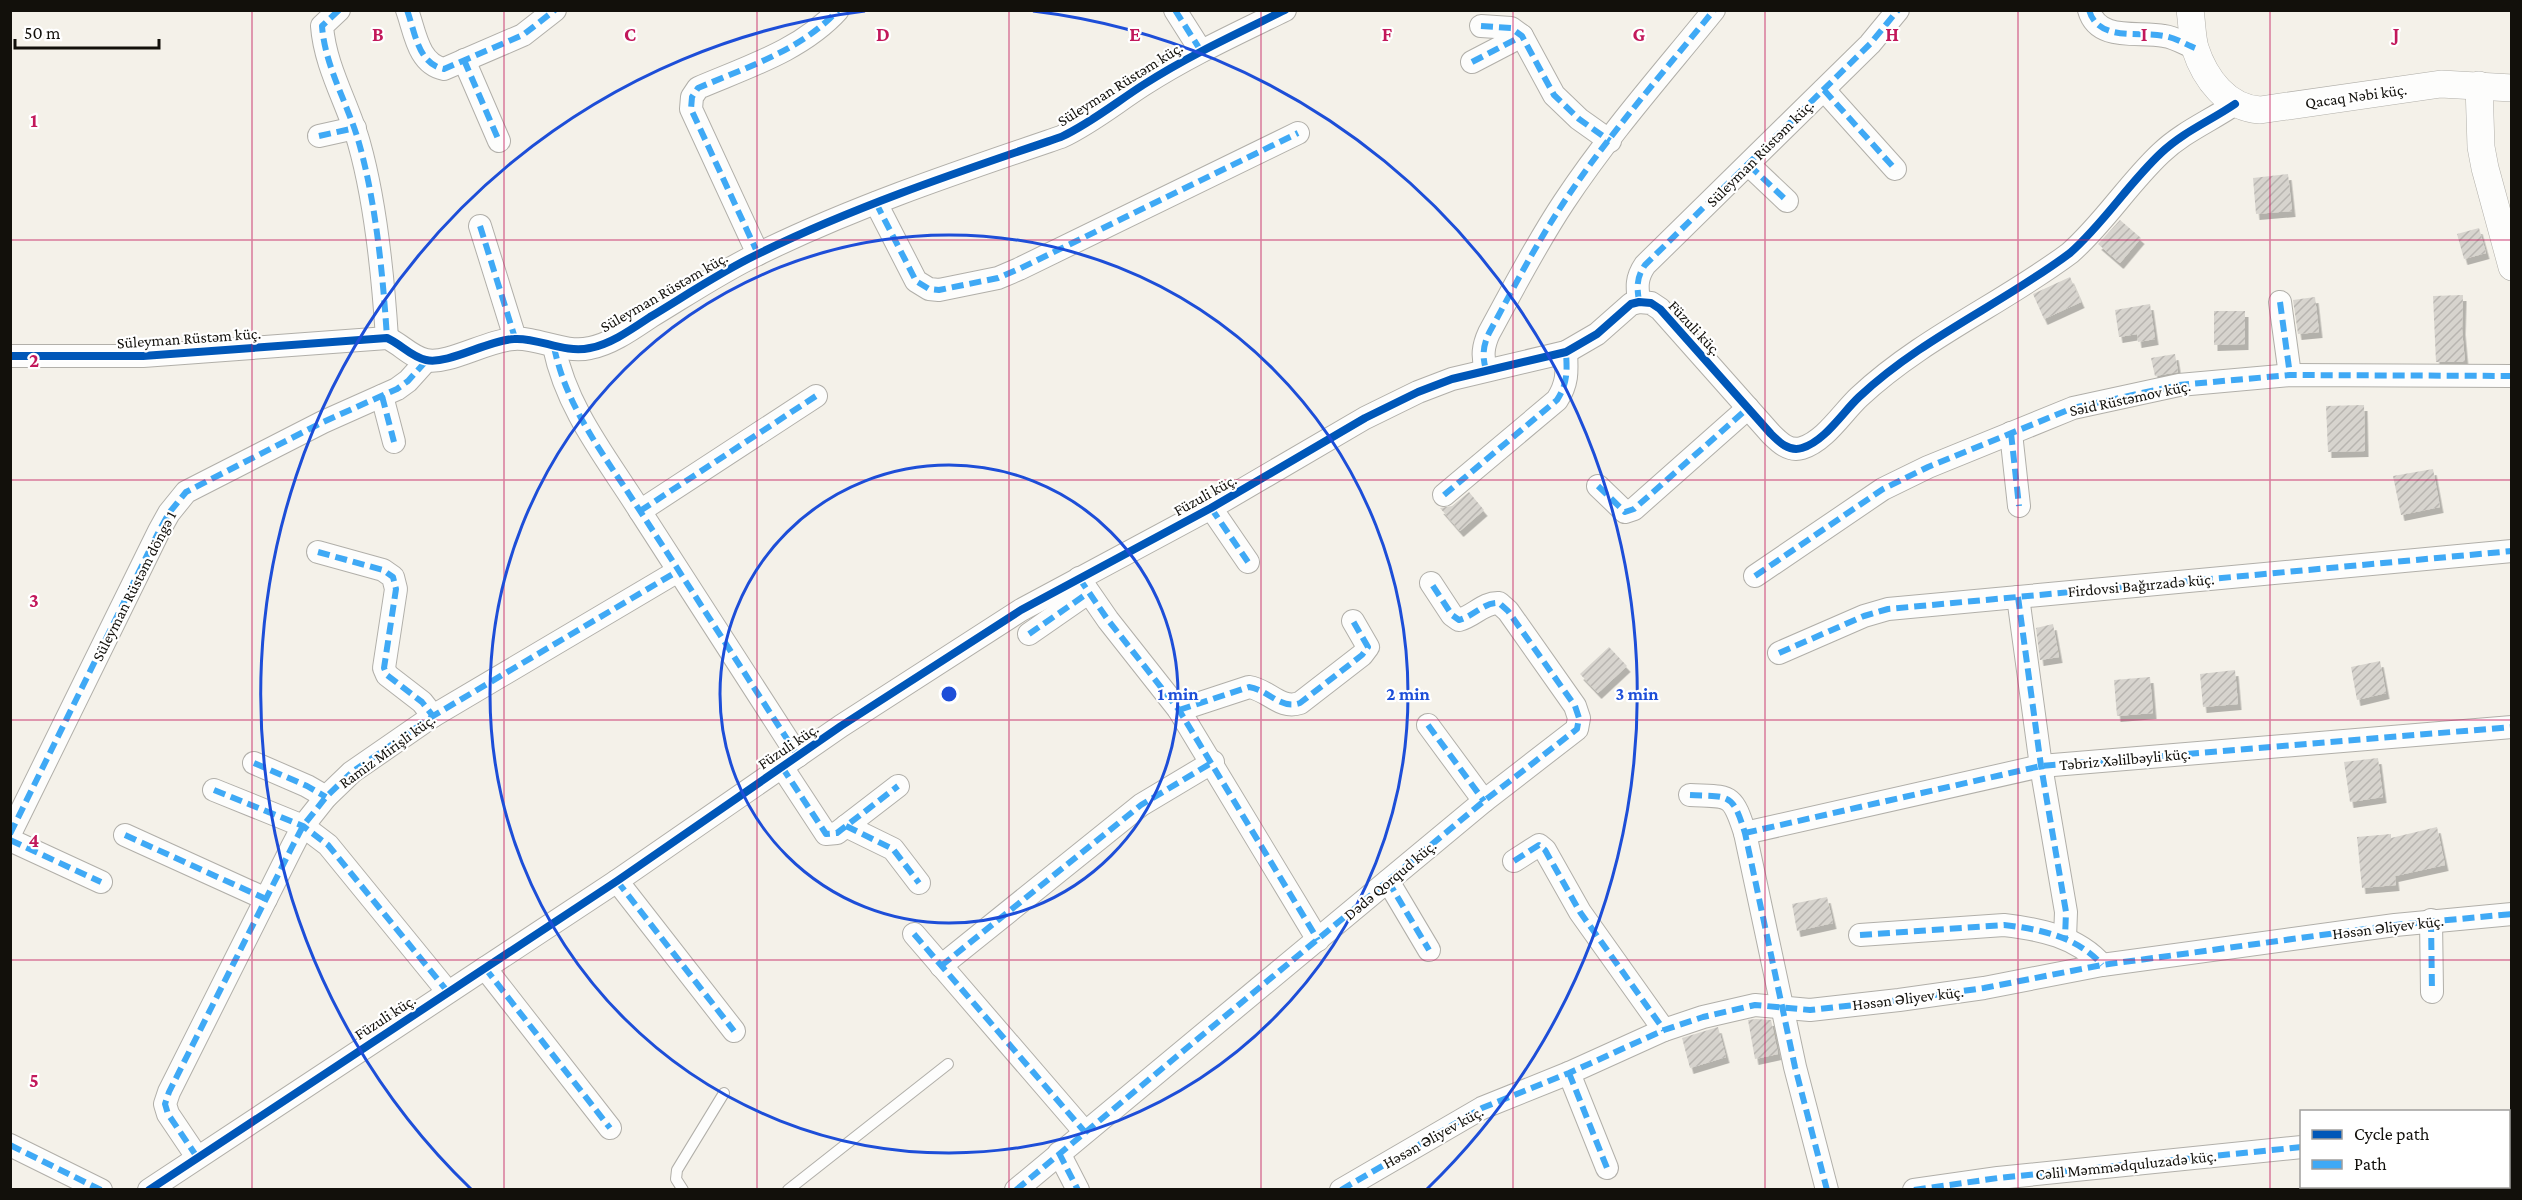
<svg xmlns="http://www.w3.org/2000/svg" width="2522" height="1200" viewBox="0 0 2522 1200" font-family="'Crimson Pro',serif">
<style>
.building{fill:url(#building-hatch);filter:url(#shadow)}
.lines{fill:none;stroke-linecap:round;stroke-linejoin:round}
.service-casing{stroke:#b1afa9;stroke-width:12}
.minor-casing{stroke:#b1afa9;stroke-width:24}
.tertiary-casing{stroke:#b1afa9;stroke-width:28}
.service{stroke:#fdfdfc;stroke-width:10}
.minor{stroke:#fdfdfc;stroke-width:22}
.tertiary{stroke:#fdfdfc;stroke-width:27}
.quiet{stroke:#3fa9f5;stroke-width:6;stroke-dasharray:12 6;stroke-linecap:butt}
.cycleway-casing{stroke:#fff;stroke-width:11}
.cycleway{stroke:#0057b8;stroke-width:8}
.grid{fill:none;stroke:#c2185b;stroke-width:1.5;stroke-opacity:0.55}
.ring{fill:none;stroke:#1d4ed8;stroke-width:3}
.labels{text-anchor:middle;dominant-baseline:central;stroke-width:4.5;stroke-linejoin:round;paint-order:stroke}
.street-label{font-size:16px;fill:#12100b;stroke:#fff}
.grid-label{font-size:20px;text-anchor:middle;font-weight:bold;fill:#c2185b;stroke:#fff;stroke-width:4.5;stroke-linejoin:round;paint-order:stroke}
.centre{fill:#1d4ed8;stroke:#fff;stroke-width:3}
.ring-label{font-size:18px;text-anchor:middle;font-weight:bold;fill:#1d4ed8;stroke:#fff;stroke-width:4.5;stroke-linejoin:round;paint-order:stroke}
</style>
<defs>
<pattern id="building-hatch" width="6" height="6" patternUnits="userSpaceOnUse" patternTransform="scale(1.5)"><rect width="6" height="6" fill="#d7d4ce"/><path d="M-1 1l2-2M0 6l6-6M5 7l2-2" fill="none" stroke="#b8b5b0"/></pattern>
<filter id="shadow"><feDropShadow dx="3.5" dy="6" stdDeviation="0" flood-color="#0004"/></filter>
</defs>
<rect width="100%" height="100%" fill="#f4f1e9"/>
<!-- building -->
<g class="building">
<path d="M 2288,174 L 2292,211 L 2256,214 L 2253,178 Z"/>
<path d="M 2120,220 L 2141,238 L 2120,263 L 2098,244 Z"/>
<path d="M 2479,228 L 2486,253 L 2464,259 L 2457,234 Z"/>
<path d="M 2070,277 L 2081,302 L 2044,319 L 2033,294 Z"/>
<path d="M 2463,295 L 2462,329 L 2465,362 L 2436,362 L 2433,296 Z"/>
<path d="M 2315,297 L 2319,332 L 2298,334 L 2293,300 Z"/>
<path d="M 2150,304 L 2155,339 L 2138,342 L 2137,334 L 2119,337 L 2115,310 Z"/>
<path d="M 2214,311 L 2245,311 L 2245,344 L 2214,345 Z"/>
<path d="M 2175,354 L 2178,372 L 2155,376 L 2151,358 Z"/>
<path d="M 2364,405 L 2365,451 L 2328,452 L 2326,406 Z"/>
<path d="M 2433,469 L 2440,507 L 2401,515 L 2393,476 Z"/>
<path d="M 1469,492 L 1484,510 L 1460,531 L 1440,508 L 1452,506 Z"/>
<path d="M 2053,624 L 2059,657 L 2040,660 L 2036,628 Z"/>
<path d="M 1609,647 L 1627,666 L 1598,693 L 1580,674 Z"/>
<path d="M 2380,661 L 2386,693 L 2357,700 L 2351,667 Z"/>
<path d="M 2235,670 L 2238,704 L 2203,707 L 2200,674 Z"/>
<path d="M 2150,677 L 2153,713 L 2117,716 L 2114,680 Z"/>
<path d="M 2378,758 L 2383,797 L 2350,802 L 2344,762 Z"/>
<path d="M 2437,827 L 2445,865 L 2395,876 L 2396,885 L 2362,888 L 2357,837 L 2391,834 L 2391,838 Z"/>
<path d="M 1827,897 L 1833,923 L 1797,931 L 1792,904 Z"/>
<path d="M 1756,1019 L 1771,1020 L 1778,1054 L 1755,1059 L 1748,1020 Z"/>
<path d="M 1718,1027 L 1726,1057 L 1690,1068 L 1682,1038 Z"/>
</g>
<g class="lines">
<!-- service casing -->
<g class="service-casing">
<g id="service">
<path d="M 683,1190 L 676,1179 L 677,1170 L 724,1093"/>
<path d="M 788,1190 L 948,1064"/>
</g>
</g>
<!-- minor casing -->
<g class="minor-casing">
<g id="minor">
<path d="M 339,10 L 322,26 C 325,67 348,104 359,143 C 376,203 383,276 387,338"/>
<path d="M 407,10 C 415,32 418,64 444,69 L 523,35 L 555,10"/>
<path d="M 1175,10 L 1201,51"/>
<path d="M 2089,10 C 2098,42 2138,31 2164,36 C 2174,37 2185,44 2195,48"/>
<path d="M 1481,26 L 1511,28 L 1522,36 L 1554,95 L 1579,119 L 1610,141"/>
<path d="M 464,60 L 499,141"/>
<path d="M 1472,62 L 1522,36"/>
<path d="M 1824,90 L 1895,169"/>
<path d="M 319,136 L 355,128"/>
<path d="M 1749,165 L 1787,201"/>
<path d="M 876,203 L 916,281 L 929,289 L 939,290 L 998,278 L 1019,269 L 1298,133"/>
<path d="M 480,226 L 515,338"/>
<path d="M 758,254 L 691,109 L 692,97 L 698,88 C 747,67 802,50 838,10"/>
<path d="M 1639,302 C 1637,287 1636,278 1645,265 L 1870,44 L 1898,10"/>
<path d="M 2280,302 L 2290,375"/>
<path d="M 554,347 C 567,410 606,457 640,511 C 693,592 745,674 798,756"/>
<path d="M 10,356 L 143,356 L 387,338 C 401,344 411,357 426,360 C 448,365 488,340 514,339 C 538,337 564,354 590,348 C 611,344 632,329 650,317 C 685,296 719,273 756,255 C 853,207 958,172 1061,137 C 1091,123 1115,103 1143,85 C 1188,56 1236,34 1285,10"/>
<path d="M 1486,370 C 1482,356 1483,346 1489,333 C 1513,289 1536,244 1564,202 C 1609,134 1663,73 1714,10"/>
<path d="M 382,396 L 394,442"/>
<path d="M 2011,433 L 2019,506"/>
<path d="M 1598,486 L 1625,512 L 1634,509 L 1748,408"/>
<path d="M 1444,495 L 1557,400 C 1568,383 1567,371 1566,352"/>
<path d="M 1211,508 L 1248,562"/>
<path d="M 640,511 L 816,396"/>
<path d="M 318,552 L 383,570 L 393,577 L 396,589 L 384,668 L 387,675 L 422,702 L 433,716"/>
<path d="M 1755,576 L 1883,489 L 1928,467 L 2073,408 L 2179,385 L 2290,375 L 2512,376"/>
<path d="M 1079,578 L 1108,620 L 1179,710 L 1318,940"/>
<path d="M 2018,597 L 2041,766 L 2066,912 L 2065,938"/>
<path d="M 1029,634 L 1088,593"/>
<path d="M 1779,653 L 1864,616 L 1888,609 L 2512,551"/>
<path d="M 1179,710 L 1249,687 C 1269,690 1280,710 1300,703 L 1362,655 L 1368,647 L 1353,621"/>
<path d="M 1428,725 L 1484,801"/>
<path d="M 254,763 L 307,786 L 326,797"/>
<path d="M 782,767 L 826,834 L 837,833 L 898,786"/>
<path d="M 214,790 L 303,826 L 328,845 L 448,992"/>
<path d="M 1690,795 C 1730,797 1732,792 1745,833 L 1795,1067 L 1827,1190"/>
<path d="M 846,826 L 893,849 L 919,883"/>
<path d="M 1745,833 L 2041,766 L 2512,727"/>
<path d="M 10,834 L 159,531 L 169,513 L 186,492 L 323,422 L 397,389 L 408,381 L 426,361"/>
<path d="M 125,835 L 266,899"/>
<path d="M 10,840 L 101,882"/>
<path d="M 1514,861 L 1539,845 L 1545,850 L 1580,912 L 1664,1030"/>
<path d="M 617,881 L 734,1031"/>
<path d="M 1388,881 L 1429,950"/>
<path d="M 2431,920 L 2432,992"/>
<path d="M 914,934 L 1084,1131"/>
<path d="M 1860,935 L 2004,925 C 2040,929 2078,937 2102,965"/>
<path d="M 941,966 L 1141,805 L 1213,762"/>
<path d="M 485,968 L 610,1128"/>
<path d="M 1569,1073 L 1607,1168"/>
<path d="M 2508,1129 L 2512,1129"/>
<path d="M 10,1145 L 101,1190"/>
<path d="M 1059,1153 L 1078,1190"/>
<path d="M 197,1157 L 168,1114 L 165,1104 L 169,1092 L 292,847 L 303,826 L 326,797 L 352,772 L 433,716 L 678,571"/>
<path d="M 149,1190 L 617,881 L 841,726 L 1021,610 L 1211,508 L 1365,418 L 1418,392 L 1452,379 L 1566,352 L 1597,334 L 1631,304 L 1639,302 L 1651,303 L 1660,309 L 1771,434 C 1779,442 1789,452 1802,448 C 1825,441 1842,413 1859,397 C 1922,338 2002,304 2070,253 C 2104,223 2128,184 2161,153 C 2183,132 2210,121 2235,104"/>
<path d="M 1016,1190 L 1484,801 L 1577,729 L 1579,718 L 1575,706 L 1508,611 L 1499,603 C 1484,602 1474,616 1459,620 L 1452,615 L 1431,583"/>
<path d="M 1341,1190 L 1482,1108 L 1569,1073 L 1664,1030 L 1703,1017 L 1755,1005 L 1810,1010 L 1899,1000 L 1984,988 L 2102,965 L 2395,925 L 2512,914"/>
<path d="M 1914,1190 L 1998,1178 L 2302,1147"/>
</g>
</g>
<!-- tertiary casing -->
<g class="tertiary-casing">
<g id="tertiary">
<path d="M 2190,10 C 2192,23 2192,37 2195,48 C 2205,79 2227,108 2260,110 L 2441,84 L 2512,88"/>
<path d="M 2479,85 L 2481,147 L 2485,168 L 2512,267"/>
</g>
</g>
<!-- service -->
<use href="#service" class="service"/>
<!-- minor -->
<use href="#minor" class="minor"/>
<!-- tertiary -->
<use href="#tertiary" class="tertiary"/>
<!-- quiet -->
<g class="quiet">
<path d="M 339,10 L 322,26 C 325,67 348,104 359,143 C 376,203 383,276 387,338"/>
<path d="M 407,10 C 415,32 418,64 444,69 L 523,35 L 555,10"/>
<path d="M 1175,10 L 1201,51"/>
<path d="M 2089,10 C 2098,42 2138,31 2164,36 C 2174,37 2185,44 2195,48"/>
<path d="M 1481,26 L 1511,28 L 1522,36 L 1554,95 L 1579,119 L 1610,141"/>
<path d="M 464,60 L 499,141"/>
<path d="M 1472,62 L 1522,36"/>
<path d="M 1824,90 L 1895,169"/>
<path d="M 319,136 L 355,128"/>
<path d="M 1749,165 L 1787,201"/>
<path d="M 876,203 L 916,281 L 929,289 L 939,290 L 998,278 L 1019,269 L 1298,133"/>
<path d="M 480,226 L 515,338"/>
<path d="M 758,254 L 691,109 L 692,97 L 698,88 C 747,67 802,50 838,10"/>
<path d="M 1639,302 C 1637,287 1636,278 1645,265 L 1870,44 L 1898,10"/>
<path d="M 2280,302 L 2290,375"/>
<path d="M 554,347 C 567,410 606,457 640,511 C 693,592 745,674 798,756"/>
<path d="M 1486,370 C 1482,356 1483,346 1489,333 C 1513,289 1536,244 1564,202 C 1609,134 1663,73 1714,10"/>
<path d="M 382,396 L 394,442"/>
<path d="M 2011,433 L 2019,506"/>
<path d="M 1598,486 L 1625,512 L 1634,509 L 1748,408"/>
<path d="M 1444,495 L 1557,400 C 1568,383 1567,371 1566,352"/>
<path d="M 1211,508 L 1248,562"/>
<path d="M 640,511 L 816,396"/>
<path d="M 318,552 L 383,570 L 393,577 L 396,589 L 384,668 L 387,675 L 422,702 L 433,716"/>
<path d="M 1755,576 L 1883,489 L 1928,467 L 2073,408 L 2179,385 L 2290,375 L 2512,376"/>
<path d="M 1079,578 L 1108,620 L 1179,710 L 1318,940"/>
<path d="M 2018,597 L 2041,766 L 2066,912 L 2065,938"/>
<path d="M 1029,634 L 1088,593"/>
<path d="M 1779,653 L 1864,616 L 1888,609 L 2512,551"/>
<path d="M 1179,710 L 1249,687 C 1269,690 1280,710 1300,703 L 1362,655 L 1368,647 L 1353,621"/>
<path d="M 1428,725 L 1484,801"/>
<path d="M 254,763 L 307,786 L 326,797"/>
<path d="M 782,767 L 826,834 L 837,833 L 898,786"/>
<path d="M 214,790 L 303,826 L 328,845 L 448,992"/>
<path d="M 1690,795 C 1730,797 1732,792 1745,833 L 1795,1067 L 1827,1190"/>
<path d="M 846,826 L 893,849 L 919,883"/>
<path d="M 1745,833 L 2041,766 L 2512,727"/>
<path d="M 10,834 L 159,531 L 169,513 L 186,492 L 323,422 L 397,389 L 408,381 L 426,361"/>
<path d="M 125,835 L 266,899"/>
<path d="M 10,840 L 101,882"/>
<path d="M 1514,861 L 1539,845 L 1545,850 L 1580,912 L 1664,1030"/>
<path d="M 617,881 L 734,1031"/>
<path d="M 1388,881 L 1429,950"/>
<path d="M 2431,920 L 2432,992"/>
<path d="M 914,934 L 1084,1131"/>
<path d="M 1860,935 L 2004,925 C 2040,929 2078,937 2102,965"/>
<path d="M 941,966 L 1141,805 L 1213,762"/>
<path d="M 485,968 L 610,1128"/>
<path d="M 1569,1073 L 1607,1168"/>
<path d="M 2508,1129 L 2512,1129"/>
<path d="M 10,1145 L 101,1190"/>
<path d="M 1059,1153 L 1078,1190"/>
<path d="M 197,1157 L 168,1114 L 165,1104 L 169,1092 L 292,847 L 303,826 L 326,797 L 352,772 L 433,716 L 678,571"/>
<path d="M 1016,1190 L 1484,801 L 1577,729 L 1579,718 L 1575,706 L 1508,611 L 1499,603 C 1484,602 1474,616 1459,620 L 1452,615 L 1431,583"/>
<path d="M 1341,1190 L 1482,1108 L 1569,1073 L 1664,1030 L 1703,1017 L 1755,1005 L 1810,1010 L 1899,1000 L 1984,988 L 2102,965 L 2395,925 L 2512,914"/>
<path d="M 1914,1190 L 1998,1178 L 2302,1147"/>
</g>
<!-- cycleway casing -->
<g class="cycleway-casing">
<g id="cycleway">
<path d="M 10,356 L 143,356 L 387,338 C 401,344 411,357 426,360 C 448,365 488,340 514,339 C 538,337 564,354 590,348 C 611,344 632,329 650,317 C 685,296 719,273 756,255 C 853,207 958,172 1061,137 C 1091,123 1115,103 1143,85 C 1188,56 1236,34 1285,10"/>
<path d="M 149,1190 L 617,881 L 841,726 L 1021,610 L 1211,508 L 1365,418 L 1418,392 L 1452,379 L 1566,352 L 1597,334 L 1631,304 L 1639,302 L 1651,303 L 1660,309 L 1771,434 C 1779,442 1789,452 1802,448 C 1825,441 1842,413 1859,397 C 1922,338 2002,304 2070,253 C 2104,223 2128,184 2161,153 C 2183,132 2210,121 2235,104"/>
</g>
</g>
<!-- cycleway -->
<use href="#cycleway" class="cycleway"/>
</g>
<!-- grid -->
<path class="grid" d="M 252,10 L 252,1190M 504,10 L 504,1190M 757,10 L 757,1190M 1009,10 L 1009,1190M 1261,10 L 1261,1190M 1513,10 L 1513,1190M 1765,10 L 1765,1190M 2018,10 L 2018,1190M 2270,10 L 2270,1190M 10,240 L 2512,240M 10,480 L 2512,480M 10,720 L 2512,720M 10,960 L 2512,960"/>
<!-- distance rings -->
<g class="ring">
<circle cx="949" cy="694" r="229"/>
<circle cx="949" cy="694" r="459"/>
<path d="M471 1189A688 688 0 0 1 865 11M1033 11A688 688 0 0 1 1427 1189"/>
</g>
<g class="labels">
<!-- street labels -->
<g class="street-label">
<text transform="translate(1120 84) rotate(-32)">Süleyman Rüstəm küç.</text>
<text transform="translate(2356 96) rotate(-8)">Qacaq Nəbi küç.</text>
<text transform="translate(1760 153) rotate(-45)">Süleyman Rüstəm küç.</text>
<text transform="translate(664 292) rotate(-30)">Süleyman Rüstəm küç.</text>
<text transform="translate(1695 328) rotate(47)">Füzuli küç.</text>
<text transform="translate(189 338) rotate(-4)">Süleyman Rüstəm küç.</text>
<text transform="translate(2130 398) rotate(-12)">Səid Rüstəmov küç.</text>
<text transform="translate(1205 495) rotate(-29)">Füzuli küç.</text>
<text transform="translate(2141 585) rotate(-5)">Firdovsi Bağırzadə küç.</text>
<text transform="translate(134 586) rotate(-63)">Süleyman Rüstəm döngə 1</text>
<text transform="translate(788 746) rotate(-34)">Füzuli küç.</text>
<text transform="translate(387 751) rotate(-36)">Ramiz Mirişli küç.</text>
<text transform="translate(2125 759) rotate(-5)">Təbriz Xəlilbəyli küç.</text>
<text transform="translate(1390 880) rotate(-40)">Dədə Qorqud küç.</text>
<text transform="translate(2388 927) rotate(-7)">Həsən Əliyev küç.</text>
<text transform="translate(1908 998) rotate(-7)">Həsən Əliyev küç.</text>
<text transform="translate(385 1017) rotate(-33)">Füzuli küç.</text>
<text transform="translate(1433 1137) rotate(-29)">Həsən Əliyev küç.</text>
<text transform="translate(2126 1165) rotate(-6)">Cəlil Məmmədquluzadə küç.</text>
</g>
</g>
<g class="grid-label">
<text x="378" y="41">B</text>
<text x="630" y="41">C</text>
<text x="883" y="41">D</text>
<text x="1135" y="41">E</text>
<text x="1387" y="41">F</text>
<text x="1639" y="41">G</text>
<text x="1892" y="41">H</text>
<text x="2144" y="41">I</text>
<text x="2396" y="41">J</text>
<text x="34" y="127">1</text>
<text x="34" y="367">2</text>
<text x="34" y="607">3</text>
<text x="34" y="847">4</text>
<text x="34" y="1087">5</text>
</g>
<circle cx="949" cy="694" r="9" class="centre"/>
<g class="ring-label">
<text x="1178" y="700">1 min</text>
<text x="1408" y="700">2 min</text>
<text x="1637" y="700">3 min</text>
</g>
<!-- border -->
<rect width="2522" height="1200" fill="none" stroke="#12100b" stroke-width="24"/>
<!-- legend -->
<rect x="2300" y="1110" width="210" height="78" fill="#ffffff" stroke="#a09f9d" stroke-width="1.5"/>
<rect x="2312" y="1130" width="30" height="9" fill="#0057b8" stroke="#a09f9d" stroke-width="1.5"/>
<text x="2354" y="1140" font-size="18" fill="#12100b">Cycle path</text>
<rect x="2312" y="1160" width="30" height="9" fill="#3fa9f5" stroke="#a09f9d" stroke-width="1.5"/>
<text x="2354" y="1170" font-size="18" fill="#12100b">Path</text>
<!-- scale -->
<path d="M15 39v9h144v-9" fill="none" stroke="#12100b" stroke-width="3"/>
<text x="24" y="39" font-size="18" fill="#12100b" stroke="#ffffff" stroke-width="4.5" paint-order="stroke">50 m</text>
</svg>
